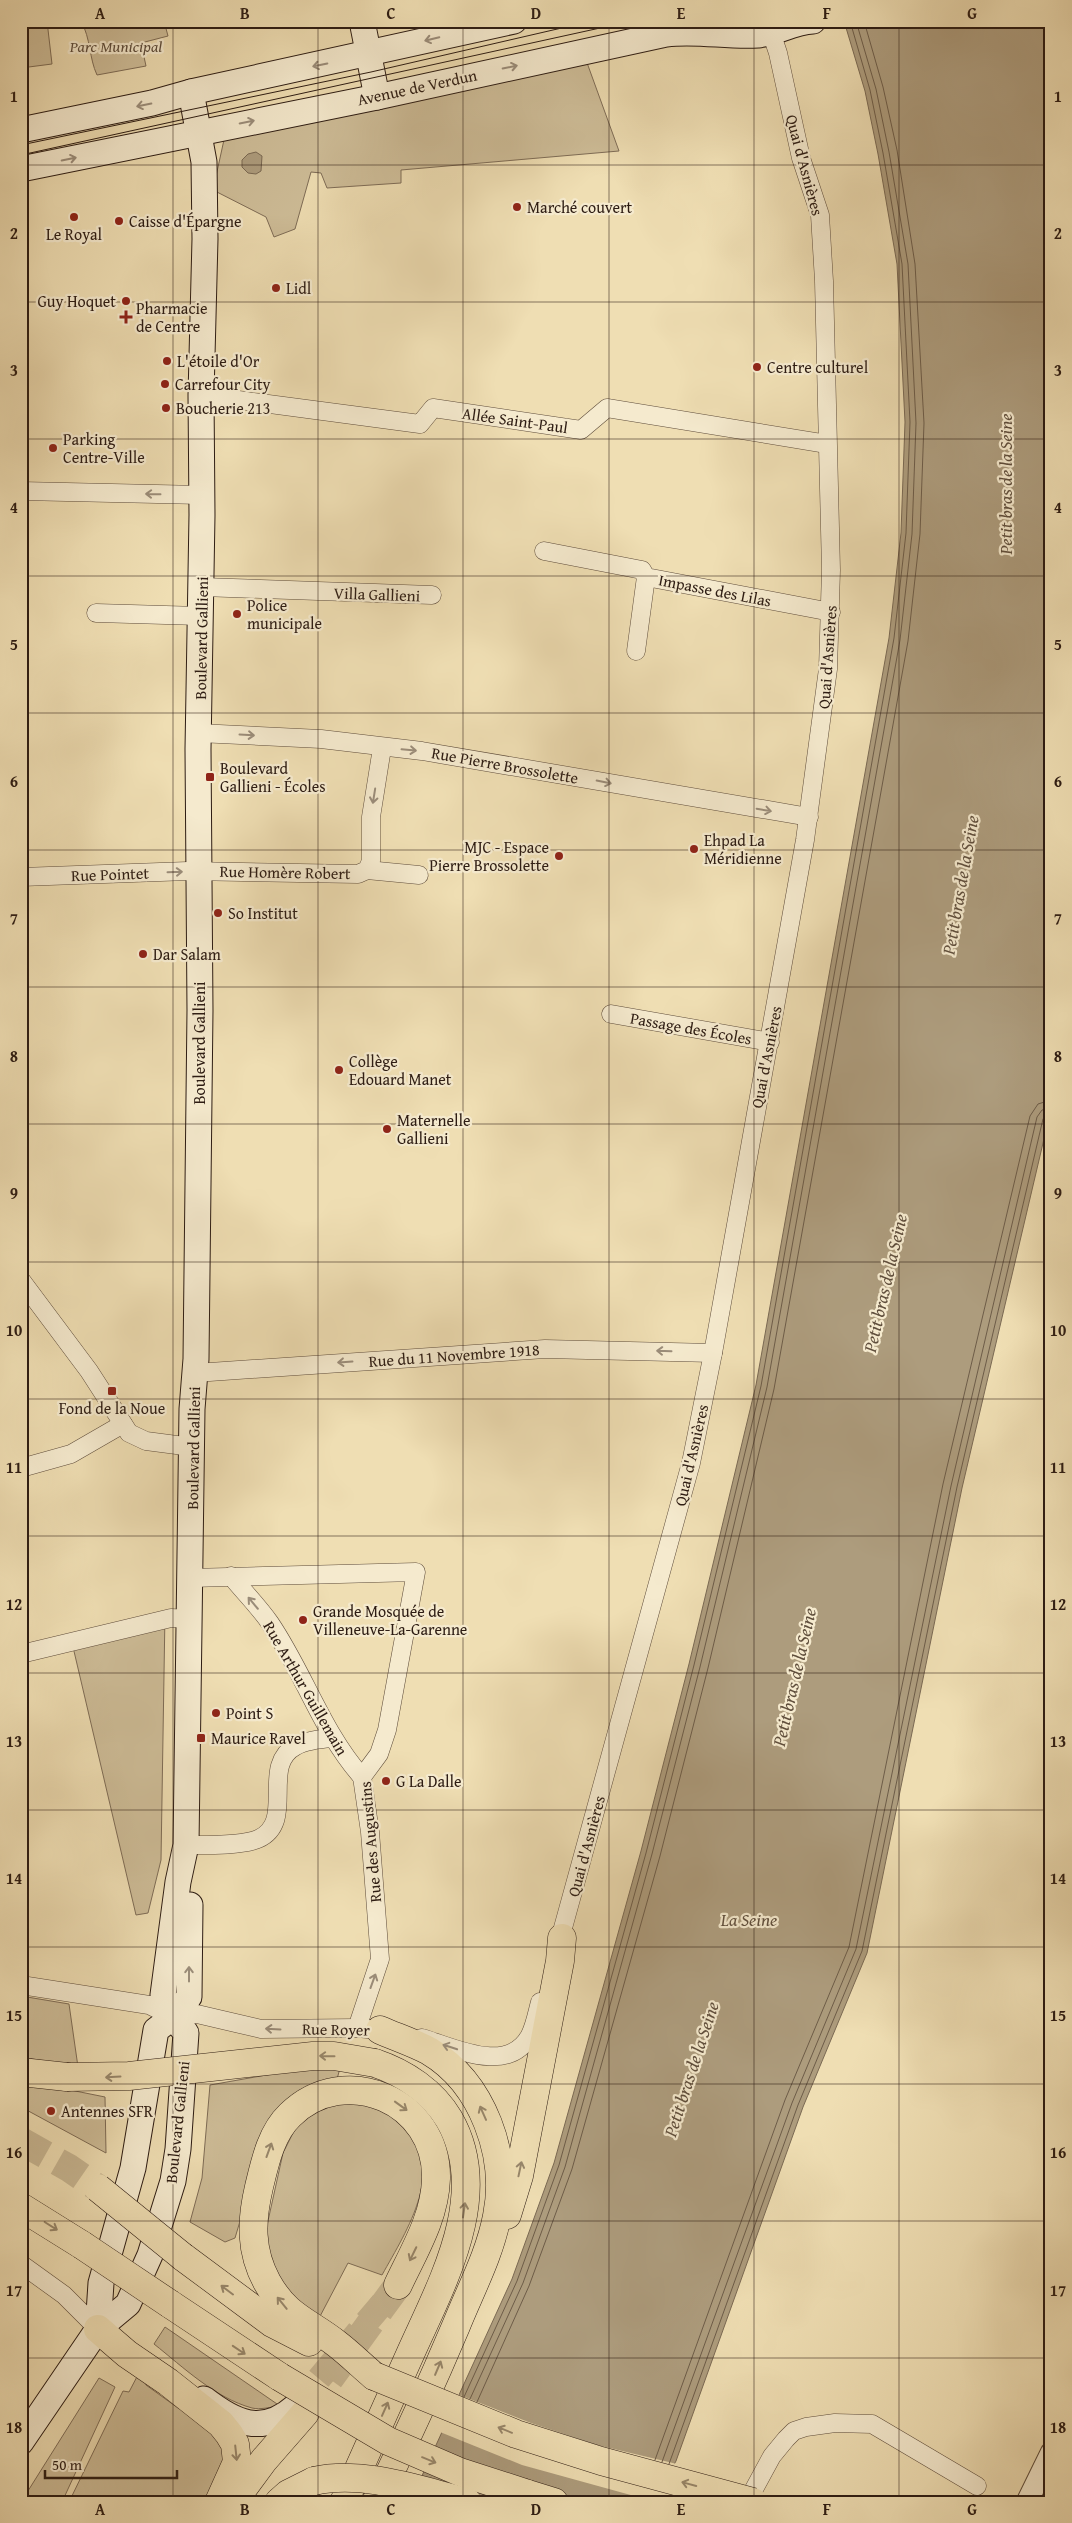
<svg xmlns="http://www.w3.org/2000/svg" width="1072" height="2523" viewBox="0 0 1072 2523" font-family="'Gentium Book Plus',serif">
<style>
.green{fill:#cebd98;stroke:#7e6c56}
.water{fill:#ad9c7d;stroke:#7a6953}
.pier{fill:#efdeb3}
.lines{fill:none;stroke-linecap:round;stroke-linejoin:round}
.shore{stroke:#6d5c48;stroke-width:1}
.secondary-tunnel{stroke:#c8b793;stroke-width:25;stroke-dasharray:25 12;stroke-linecap:butt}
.motorway-tunnel{stroke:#c8b793;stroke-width:28;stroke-dasharray:28 14;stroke-linecap:butt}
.minor-casing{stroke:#5e4c3b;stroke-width:19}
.tertiary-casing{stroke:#5e4c3b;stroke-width:23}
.secondary-casing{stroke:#2d1c13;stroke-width:27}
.primary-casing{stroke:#2d1c13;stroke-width:29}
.motorway-casing{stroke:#2d1c13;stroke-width:29}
.minor{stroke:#f5eace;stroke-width:18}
.tertiary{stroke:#f5eace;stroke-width:21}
.secondary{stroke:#f5eace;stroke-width:25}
.primary{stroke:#efdeb3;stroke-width:28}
.motorway{stroke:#efdeb3;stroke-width:28}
.tram{stroke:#2d1c13;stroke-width:1}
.motorway-bridge-casing{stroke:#2d1c13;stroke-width:29;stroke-linecap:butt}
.motorway-bridge{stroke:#efdeb3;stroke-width:28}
.oneway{stroke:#9b8d7a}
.oneway2{stroke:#98876b}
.grid{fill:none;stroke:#2d1c13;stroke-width:1;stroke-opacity:0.55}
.poi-dot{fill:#8f2418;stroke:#f5eace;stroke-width:2}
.labels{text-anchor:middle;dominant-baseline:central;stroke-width:4.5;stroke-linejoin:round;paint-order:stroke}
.park-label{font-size:16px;font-style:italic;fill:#5d4c3b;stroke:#f5eace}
.street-label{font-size:16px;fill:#2d1c13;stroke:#f5eace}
.poi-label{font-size:16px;fill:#2d1c13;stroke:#f5eace;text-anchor:start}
.water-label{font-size:18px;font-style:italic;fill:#604f3d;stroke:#f5eace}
.neatline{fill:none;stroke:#2d1c13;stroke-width:2}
.grid-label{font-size:16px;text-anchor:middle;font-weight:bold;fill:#2d1c13}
</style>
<rect width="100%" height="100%" fill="#efdeb3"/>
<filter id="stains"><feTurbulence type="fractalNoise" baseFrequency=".004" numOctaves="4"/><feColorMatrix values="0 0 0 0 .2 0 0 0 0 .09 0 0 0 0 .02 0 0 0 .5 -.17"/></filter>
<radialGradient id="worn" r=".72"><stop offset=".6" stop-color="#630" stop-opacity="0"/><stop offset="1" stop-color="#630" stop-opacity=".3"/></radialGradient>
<!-- green -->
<g class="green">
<path d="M 21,21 L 47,21 L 52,64 L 21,68 Z"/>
<path d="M 81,21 L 164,21 L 168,36 L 141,43 L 146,66 L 97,75 C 89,58 91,39 81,21 Z"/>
<path d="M 586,60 L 619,151 L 401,170 L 401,183 L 327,188 L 321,173 L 311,172 L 295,229 L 274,237 L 266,217 L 213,190 L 227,126 Z"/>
<path d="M 165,1613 L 161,1860 L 148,1913 L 136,1915 L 73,1647 Z"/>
<path d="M 21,1996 L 69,2004 L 78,2067 L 21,2057 Z"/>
<path d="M 306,2068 L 340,2068 L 336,2083 L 254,2174 L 235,2238 L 225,2242 L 190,2222 L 202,2178 L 210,2085 Z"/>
<path d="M 21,2080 L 105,2097 L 106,2153 L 21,2107 Z"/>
<path d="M 355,2102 C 365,2105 376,2106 385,2110 C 390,2113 395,2119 400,2123 C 450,2165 407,2230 382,2275 L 348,2263 L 317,2322 L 305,2318 L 269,2262 L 266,2230 L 283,2153 L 298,2123 L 324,2104 Z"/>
<path d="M 165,2327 L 280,2406 C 271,2407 260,2410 252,2408 C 215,2398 183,2367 154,2344 Z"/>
<path d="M 141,2369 L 146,2385 L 178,2408 L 194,2410 C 203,2426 211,2435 228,2444 L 213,2502 L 69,2502 L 123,2391 L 129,2392 Z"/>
<path d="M 99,2378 L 115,2387 L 62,2502 L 21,2502 Z"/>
</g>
<!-- water -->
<g class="water">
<path d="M 844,21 L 1051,21 L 1051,1109 L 962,1488 L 867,1953 L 803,2107 L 676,2461 L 653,2502 L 410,2502 L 512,2279 L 554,2163 L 641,1851 L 689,1664 L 756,1385 L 889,638 L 901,533 L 905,422 L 897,264 L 878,154 L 865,91 Z"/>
<path d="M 256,152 L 262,156 L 261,171 L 256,174 L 248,173 L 242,167 L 242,160 L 248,154 Z"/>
</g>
<!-- pier -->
<path class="pier" d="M 457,2394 L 531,2423 L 597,2445 L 677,2464 L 656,2502 L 522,2465 L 440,2432 Z"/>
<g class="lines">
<!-- shore -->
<g class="shore">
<path d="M 464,2397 L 517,2281 L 559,2165 L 646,1853 L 694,1665 L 761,1386 L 894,638 L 906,533 L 910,422 L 902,264 L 883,153 L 870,90 L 850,21"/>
<path d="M 470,2399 L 523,2283 L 565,2167 L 652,1854 L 700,1667 L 767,1387 L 900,640 L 912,534 L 916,423 L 908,264 L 889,152 L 876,89 L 856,21"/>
<path d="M 477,2402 L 529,2286 L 572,2169 L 660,1856 L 708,1668 L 774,1389 L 908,641 L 920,534 L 924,423 L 915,264 L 897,150 L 883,87 L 864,21"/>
<path d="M 655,2460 L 785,2100 L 849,1947 L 943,1484 L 1030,1116 L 1038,1104 L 1051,1100"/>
<path d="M 662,2462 L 792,2103 L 856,1949 L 951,1486 L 1037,1117 L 1042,1110 L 1051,1108"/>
<path d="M 669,2464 L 798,2105 L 862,1951 L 957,1487 L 1043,1119 L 1046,1115 L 1051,1114"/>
</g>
<!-- secondary-tunnel -->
<path class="secondary-tunnel" d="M 295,2407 L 398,2285"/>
<!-- motorway-tunnel -->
<g class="motorway-tunnel">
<path d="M 21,2141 L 69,2168 L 98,2188"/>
<path d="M 305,2413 L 398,2285"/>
</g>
<!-- minor casing -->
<g class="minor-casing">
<g id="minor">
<path d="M 201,395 L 420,424 L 433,408 L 581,430 L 607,408 L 827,444"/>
<path d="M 21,491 L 202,495"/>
<path d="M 544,551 L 642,570 L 646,577 L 831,612"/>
<path d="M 202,587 L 432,595"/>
<path d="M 96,613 L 200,616"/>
<path d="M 636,651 L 646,577"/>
<path d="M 198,733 L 321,739 L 422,751 L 809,817"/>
<path d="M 367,870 L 419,875"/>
<path d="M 21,877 L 188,871 L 358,874 L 367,870 L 371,861 L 371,817 L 382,748"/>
<path d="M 611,1014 L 770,1042"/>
<path d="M 21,1280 L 89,1371 L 129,1433 L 146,1441 L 192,1447"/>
<path d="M 195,1373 L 545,1349 L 713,1353"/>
<path d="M 21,1468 L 71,1454 L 123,1424"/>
<path d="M 231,1576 C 244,1592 259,1607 270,1623 C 304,1673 322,1732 362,1777"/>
<path d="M 190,1578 L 416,1572 L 387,1730 L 379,1754 L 362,1777 L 370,1832 L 380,1959 L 357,2028"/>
<path d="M 21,1654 L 171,1618 L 190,1619"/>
<path d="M 186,1845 C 205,1845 241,1846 258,1839 C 297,1822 259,1765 296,1746 C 307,1740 321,1739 333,1738"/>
<path d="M 558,1946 L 691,1463 L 713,1353 L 805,840 L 828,669 L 831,570 L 824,281 L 820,215 L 801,158 L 778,53 L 768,23"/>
<path d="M 21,1985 L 149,2005 L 173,2017 L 197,2014 L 261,2029 L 357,2028 L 389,2031"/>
<path d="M 422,2038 C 453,2047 509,2076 530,2035 C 535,2025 537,2013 540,2002"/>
<path d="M 21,2264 L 64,2295 L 98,2329"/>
<path d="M 747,2502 L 772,2456 L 786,2439 L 794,2431 L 806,2427 L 835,2423 L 872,2424 L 977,2486"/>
</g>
</g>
<!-- tertiary casing -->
<g class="tertiary-casing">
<path id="tertiary" d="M 1027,2502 L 1051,2453"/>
</g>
<!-- secondary casing -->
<g class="secondary-casing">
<g id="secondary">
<path d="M 362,21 L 377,97"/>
<path d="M 21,130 L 152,103 L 191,92 L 514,21"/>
<path d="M 21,169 L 377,97 L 666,34 C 697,30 727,37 758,35 C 777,33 793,22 813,21"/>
<path d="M 98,2329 L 101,2283 L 133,2168 L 156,2030 L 173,2017 L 189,1997 L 190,1905"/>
<path d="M 204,2399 C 235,2423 262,2436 295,2407"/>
<path d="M 21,2442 L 98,2329 L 128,2304 L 150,2255 L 173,2181 L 178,2149 L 186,2033 L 173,2017 L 163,1995 L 178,1882 L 186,1845 L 192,1409 L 196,1359 L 200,1010 L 198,749 L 202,515 L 201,395 L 205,239 L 204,162 L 191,92"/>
</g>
</g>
<!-- primary casing -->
<g class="primary-casing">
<g id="primary">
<path d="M 507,2215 L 519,2176 L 560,1961 L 562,1938"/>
<path d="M 98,2329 L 127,2354 L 168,2382 L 221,2424 L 229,2434 L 235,2444 L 237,2462 L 219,2502"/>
<path d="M 233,2502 L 264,2460 L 305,2413"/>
<path d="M 376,2502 C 404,2444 431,2385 456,2326 C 470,2291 490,2254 497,2216 C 509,2156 483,2083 429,2051 C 414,2043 396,2037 380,2030"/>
</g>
</g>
<!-- motorway casing -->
<g class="motorway-casing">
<g id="motorway">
<path d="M 21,2072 L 67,2077"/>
<path d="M 21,2207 L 82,2245"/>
<path d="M 183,2257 L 272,2323 L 309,2342"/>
<path d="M 170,2304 L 280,2377"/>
<path d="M 374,2376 C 362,2366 350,2354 337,2344 C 308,2321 287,2318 267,2282 C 250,2251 251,2221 259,2187 C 265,2162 271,2133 290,2115 C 345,2061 438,2101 436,2179 C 435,2217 414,2251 398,2285"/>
<path d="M 525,2493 L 554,2502"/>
<path d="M 279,2502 L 288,2494 L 314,2481"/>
<path d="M 344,2502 C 367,2451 390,2400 412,2350 C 443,2281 492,2193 449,2119 C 433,2092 405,2073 375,2063"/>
</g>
</g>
<!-- minor -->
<use href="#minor" class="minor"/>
<!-- tertiary -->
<use href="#tertiary" class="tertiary"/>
<!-- secondary -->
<use href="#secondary" class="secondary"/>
<!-- primary -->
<use href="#primary" class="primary"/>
<!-- motorway -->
<use href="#motorway" class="motorway"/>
<!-- tram -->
<g class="tram">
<path d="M 764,21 L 813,21"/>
<path d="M 21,145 L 371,72 L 592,21"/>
<path d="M 21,155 L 632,21"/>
</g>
<!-- motorway-bridge casing -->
<g class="motorway-bridge-casing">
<g id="motorway-bridge">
<path d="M 67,2077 L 129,2076 L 313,2056 L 334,2056 L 375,2063"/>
<path d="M 98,2188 L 183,2257"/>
<path d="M 82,2245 L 170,2304"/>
<path d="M 374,2376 L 516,2434 L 601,2461 L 753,2502"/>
<path d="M 280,2377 L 388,2441 L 460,2472 L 525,2493"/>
<path d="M 314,2481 C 364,2470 418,2490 467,2502"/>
</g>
</g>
<!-- motorway-bridge -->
<use href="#motorway-bridge" class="motorway-bridge"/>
</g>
<!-- one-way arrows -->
<defs><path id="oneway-shaft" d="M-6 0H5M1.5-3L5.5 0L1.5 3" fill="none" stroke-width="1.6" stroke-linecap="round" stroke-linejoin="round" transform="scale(1.25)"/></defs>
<g class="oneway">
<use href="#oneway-shaft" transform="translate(432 39) rotate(167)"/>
<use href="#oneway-shaft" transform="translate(320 65) rotate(168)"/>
<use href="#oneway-shaft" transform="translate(510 67) rotate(-12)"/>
<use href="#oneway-shaft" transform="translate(144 105) rotate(169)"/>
<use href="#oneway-shaft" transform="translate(247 122) rotate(-11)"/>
<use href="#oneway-shaft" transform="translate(69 159) rotate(-12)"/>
<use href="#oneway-shaft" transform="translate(153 494) rotate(-179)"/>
<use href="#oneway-shaft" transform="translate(247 735) rotate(3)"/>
<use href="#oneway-shaft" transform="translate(409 750) rotate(5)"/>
<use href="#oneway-shaft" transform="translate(604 782) rotate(11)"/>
<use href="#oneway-shaft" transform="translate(374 796) rotate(99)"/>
<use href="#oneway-shaft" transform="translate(764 810) rotate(10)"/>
<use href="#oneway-shaft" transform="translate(175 872) rotate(-2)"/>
<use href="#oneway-shaft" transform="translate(664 1351) rotate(-178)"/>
<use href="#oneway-shaft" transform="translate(345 1362) rotate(176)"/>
<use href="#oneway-shaft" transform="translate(253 1603) rotate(-130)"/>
<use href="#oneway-shaft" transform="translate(189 1974) rotate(-90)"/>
<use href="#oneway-shaft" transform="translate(373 1981) rotate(-70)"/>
<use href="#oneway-shaft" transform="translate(273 2029) rotate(-177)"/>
<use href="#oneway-shaft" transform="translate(450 2047) rotate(-162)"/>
</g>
<g class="oneway2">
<use href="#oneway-shaft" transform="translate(327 2056) rotate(-179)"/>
<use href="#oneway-shaft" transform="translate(113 2077) rotate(177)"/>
<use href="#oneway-shaft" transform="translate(401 2106) rotate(36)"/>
<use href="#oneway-shaft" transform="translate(483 2113) rotate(-114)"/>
<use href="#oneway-shaft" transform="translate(269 2150) rotate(-70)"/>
<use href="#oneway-shaft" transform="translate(520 2169) rotate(-78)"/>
<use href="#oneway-shaft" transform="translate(464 2210) rotate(-82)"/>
<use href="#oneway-shaft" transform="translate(51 2226) rotate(32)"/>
<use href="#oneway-shaft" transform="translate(413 2254) rotate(116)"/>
<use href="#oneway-shaft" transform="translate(227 2290) rotate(-143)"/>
<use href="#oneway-shaft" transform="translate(282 2303) rotate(-129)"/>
<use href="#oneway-shaft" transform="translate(239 2350) rotate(34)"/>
<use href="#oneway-shaft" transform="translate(438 2368) rotate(-67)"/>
<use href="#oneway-shaft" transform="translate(385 2409) rotate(-66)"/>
<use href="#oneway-shaft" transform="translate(505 2430) rotate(-158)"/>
<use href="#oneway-shaft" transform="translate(236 2453) rotate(84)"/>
<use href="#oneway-shaft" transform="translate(429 2460) rotate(22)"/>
<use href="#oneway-shaft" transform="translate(689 2484) rotate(-165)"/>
</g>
<!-- grid -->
<path class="grid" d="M 173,21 L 173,2502M 318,21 L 318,2502M 463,21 L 463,2502M 609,21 L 609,2502M 754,21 L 754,2502M 899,21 L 899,2502M 21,165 L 1051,165M 21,302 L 1051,302M 21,439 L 1051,439M 21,576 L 1051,576M 21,713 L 1051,713M 21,850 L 1051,850M 21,987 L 1051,987M 21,1124 L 1051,1124M 21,1262 L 1051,1262M 21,1399 L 1051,1399M 21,1536 L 1051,1536M 21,1673 L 1051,1673M 21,1810 L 1051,1810M 21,1947 L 1051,1947M 21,2084 L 1051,2084M 21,2221 L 1051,2221M 21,2358 L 1051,2358"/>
<!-- markers -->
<g class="poi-dot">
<circle cx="517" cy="207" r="5"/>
<circle cx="74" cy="217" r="5"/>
<circle cx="119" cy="221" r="5"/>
<circle cx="276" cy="288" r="5"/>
<circle cx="126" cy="301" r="5"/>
<path d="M123.5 309.5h5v5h5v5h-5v5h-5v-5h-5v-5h5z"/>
<circle cx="167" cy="361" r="5"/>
<circle cx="757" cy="367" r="5"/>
<circle cx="165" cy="384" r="5"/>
<circle cx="166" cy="408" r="5"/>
<circle cx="53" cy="448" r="5"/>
<circle cx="237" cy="614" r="5"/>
<rect x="205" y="772" width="10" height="10" rx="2.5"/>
<circle cx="694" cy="849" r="5"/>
<circle cx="559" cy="856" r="5"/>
<circle cx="218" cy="913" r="5"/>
<circle cx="143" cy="954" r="5"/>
<circle cx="339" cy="1070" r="5"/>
<circle cx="387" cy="1129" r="5"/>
<rect x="107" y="1386" width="10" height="10" rx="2.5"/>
<circle cx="303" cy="1620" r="5"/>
<circle cx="216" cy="1713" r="5"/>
<rect x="196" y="1733" width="10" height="10" rx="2.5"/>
<circle cx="386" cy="1781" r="5"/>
<circle cx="51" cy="2111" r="5"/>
</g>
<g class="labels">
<!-- park labels -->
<g class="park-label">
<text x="116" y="46">Parc Municipal</text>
</g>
<!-- street labels -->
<g class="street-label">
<text transform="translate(417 87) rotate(-12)">Avenue de Verdun</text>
<text transform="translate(805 165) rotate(75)">Quai d'Asnières</text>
<text transform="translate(515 420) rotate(8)">Allée Saint-Paul</text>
<text transform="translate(715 590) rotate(11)">Impasse des Lilas</text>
<text transform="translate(377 594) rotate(2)">Villa Gallieni</text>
<text transform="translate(201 638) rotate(-89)">Boulevard Gallieni</text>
<text transform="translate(827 657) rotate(-86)">Quai d'Asnières</text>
<text transform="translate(505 765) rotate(10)">Rue Pierre Brossolette</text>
<text transform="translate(285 872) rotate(1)">Rue Homère Robert</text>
<text transform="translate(110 874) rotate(-2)">Rue Pointet</text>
<text transform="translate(691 1028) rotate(10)">Passage des Écoles</text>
<text transform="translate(199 1043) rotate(-90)">Boulevard Gallieni</text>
<text transform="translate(766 1057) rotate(-79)">Quai d'Asnières</text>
<text transform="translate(454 1355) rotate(-4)">Rue du 11 Novembre 1918</text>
<text transform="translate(193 1448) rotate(-89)">Boulevard Gallieni</text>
<text transform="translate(691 1455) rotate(-77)">Quai d'Asnières</text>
<text transform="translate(306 1688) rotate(60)">Rue Arthur Guillemain</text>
<text transform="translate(370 1842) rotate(-95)">Rue des Augustins</text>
<text transform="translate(586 1846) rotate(-75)">Quai d'Asnières</text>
<text transform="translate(336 2029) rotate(1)">Rue Royer</text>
<text transform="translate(177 2122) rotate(-84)">Boulevard Gallieni</text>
</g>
<!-- poi labels -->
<g class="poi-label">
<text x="527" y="207">Marché couvert</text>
<text x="129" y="221">Caisse d'Épargne</text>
<text x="74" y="234" text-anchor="middle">Le Royal</text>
<text x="286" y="288">Lidl</text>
<text x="116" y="301" text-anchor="end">Guy Hoquet</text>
<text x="136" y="308">Pharmacie<tspan x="136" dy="18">de Centre</tspan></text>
<text x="177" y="361">L'étoile d'Or</text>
<text x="767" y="367">Centre culturel</text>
<text x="175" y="384">Carrefour City</text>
<text x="176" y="408">Boucherie 213</text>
<text x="63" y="439">Parking<tspan x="63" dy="18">Centre-Ville</tspan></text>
<text x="247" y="605">Police<tspan x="247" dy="18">municipale</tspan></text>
<text x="220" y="768">Boulevard<tspan x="220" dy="18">Gallieni - Écoles</tspan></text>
<text x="704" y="840">Ehpad La<tspan x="704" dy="18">Méridienne</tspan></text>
<text x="549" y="847" text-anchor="end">MJC - Espace<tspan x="549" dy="18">Pierre Brossolette</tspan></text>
<text x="228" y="913">So Institut</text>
<text x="153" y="954">Dar Salam</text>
<text x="349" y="1061">Collège<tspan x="349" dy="18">Edouard Manet</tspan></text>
<text x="397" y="1120">Maternelle<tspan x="397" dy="18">Gallieni</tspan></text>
<text x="112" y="1408" text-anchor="middle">Fond de la Noue</text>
<text x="313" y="1611">Grande Mosquée de<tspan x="313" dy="18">Villeneuve-La-Garenne</tspan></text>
<text x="226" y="1713">Point S</text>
<text x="211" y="1738">Maurice Ravel</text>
<text x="396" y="1781">G La Dalle</text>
<text x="61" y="2111">Antennes SFR</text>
</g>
<!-- water labels -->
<g class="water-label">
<text transform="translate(1005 484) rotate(-90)">Petit bras de la Seine</text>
<text transform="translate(960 885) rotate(-80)">Petit bras de la Seine</text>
<text transform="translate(885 1283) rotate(-77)">Petit bras de la Seine</text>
<text transform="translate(794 1677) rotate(-77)">Petit bras de la Seine</text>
<text x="749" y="1919">La Seine</text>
<text transform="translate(691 2069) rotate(-72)">Petit bras de la Seine</text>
</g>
</g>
<!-- margin -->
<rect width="1072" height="2523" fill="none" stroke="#efdeb3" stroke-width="55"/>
<!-- scale -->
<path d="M45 2470v8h132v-8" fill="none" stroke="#2d1c13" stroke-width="2.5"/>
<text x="52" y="2470" font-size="15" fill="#2d1c13" stroke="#f5eace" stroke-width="4" paint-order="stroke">50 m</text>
<rect x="28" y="28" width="1016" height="2468" class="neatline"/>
<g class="grid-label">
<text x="100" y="19">A</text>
<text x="245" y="19">B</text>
<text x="391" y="19">C</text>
<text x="536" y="19">D</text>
<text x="681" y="19">E</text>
<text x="827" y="19">F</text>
<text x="972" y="19">G</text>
<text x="14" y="102">1</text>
<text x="1058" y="102">1</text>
<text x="14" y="239">2</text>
<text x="1058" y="239">2</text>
<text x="14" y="376">3</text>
<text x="1058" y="376">3</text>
<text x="14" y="513">4</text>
<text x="1058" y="513">4</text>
<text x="14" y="650">5</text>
<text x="1058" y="650">5</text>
<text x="14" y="787">6</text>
<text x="1058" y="787">6</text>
<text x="14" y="924">7</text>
<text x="1058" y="924">7</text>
<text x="14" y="1062">8</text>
<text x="1058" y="1062">8</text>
<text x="14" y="1199">9</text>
<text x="1058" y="1199">9</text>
<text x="14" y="1336">10</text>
<text x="1058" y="1336">10</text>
<text x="14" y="1473">11</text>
<text x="1058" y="1473">11</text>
<text x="14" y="1610">12</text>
<text x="1058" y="1610">12</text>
<text x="14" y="1747">13</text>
<text x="1058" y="1747">13</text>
<text x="14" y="1884">14</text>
<text x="1058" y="1884">14</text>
<text x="14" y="2021">15</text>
<text x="1058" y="2021">15</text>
<text x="14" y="2158">16</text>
<text x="1058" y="2158">16</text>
<text x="14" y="2296">17</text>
<text x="1058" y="2296">17</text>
<text x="14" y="2433">18</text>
<text x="1058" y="2433">18</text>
<text x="100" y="2515">A</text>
<text x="245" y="2515">B</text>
<text x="391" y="2515">C</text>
<text x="536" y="2515">D</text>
<text x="681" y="2515">E</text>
<text x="827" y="2515">F</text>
<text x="972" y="2515">G</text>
</g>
<rect width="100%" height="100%" filter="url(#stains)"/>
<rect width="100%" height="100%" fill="url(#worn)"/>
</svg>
